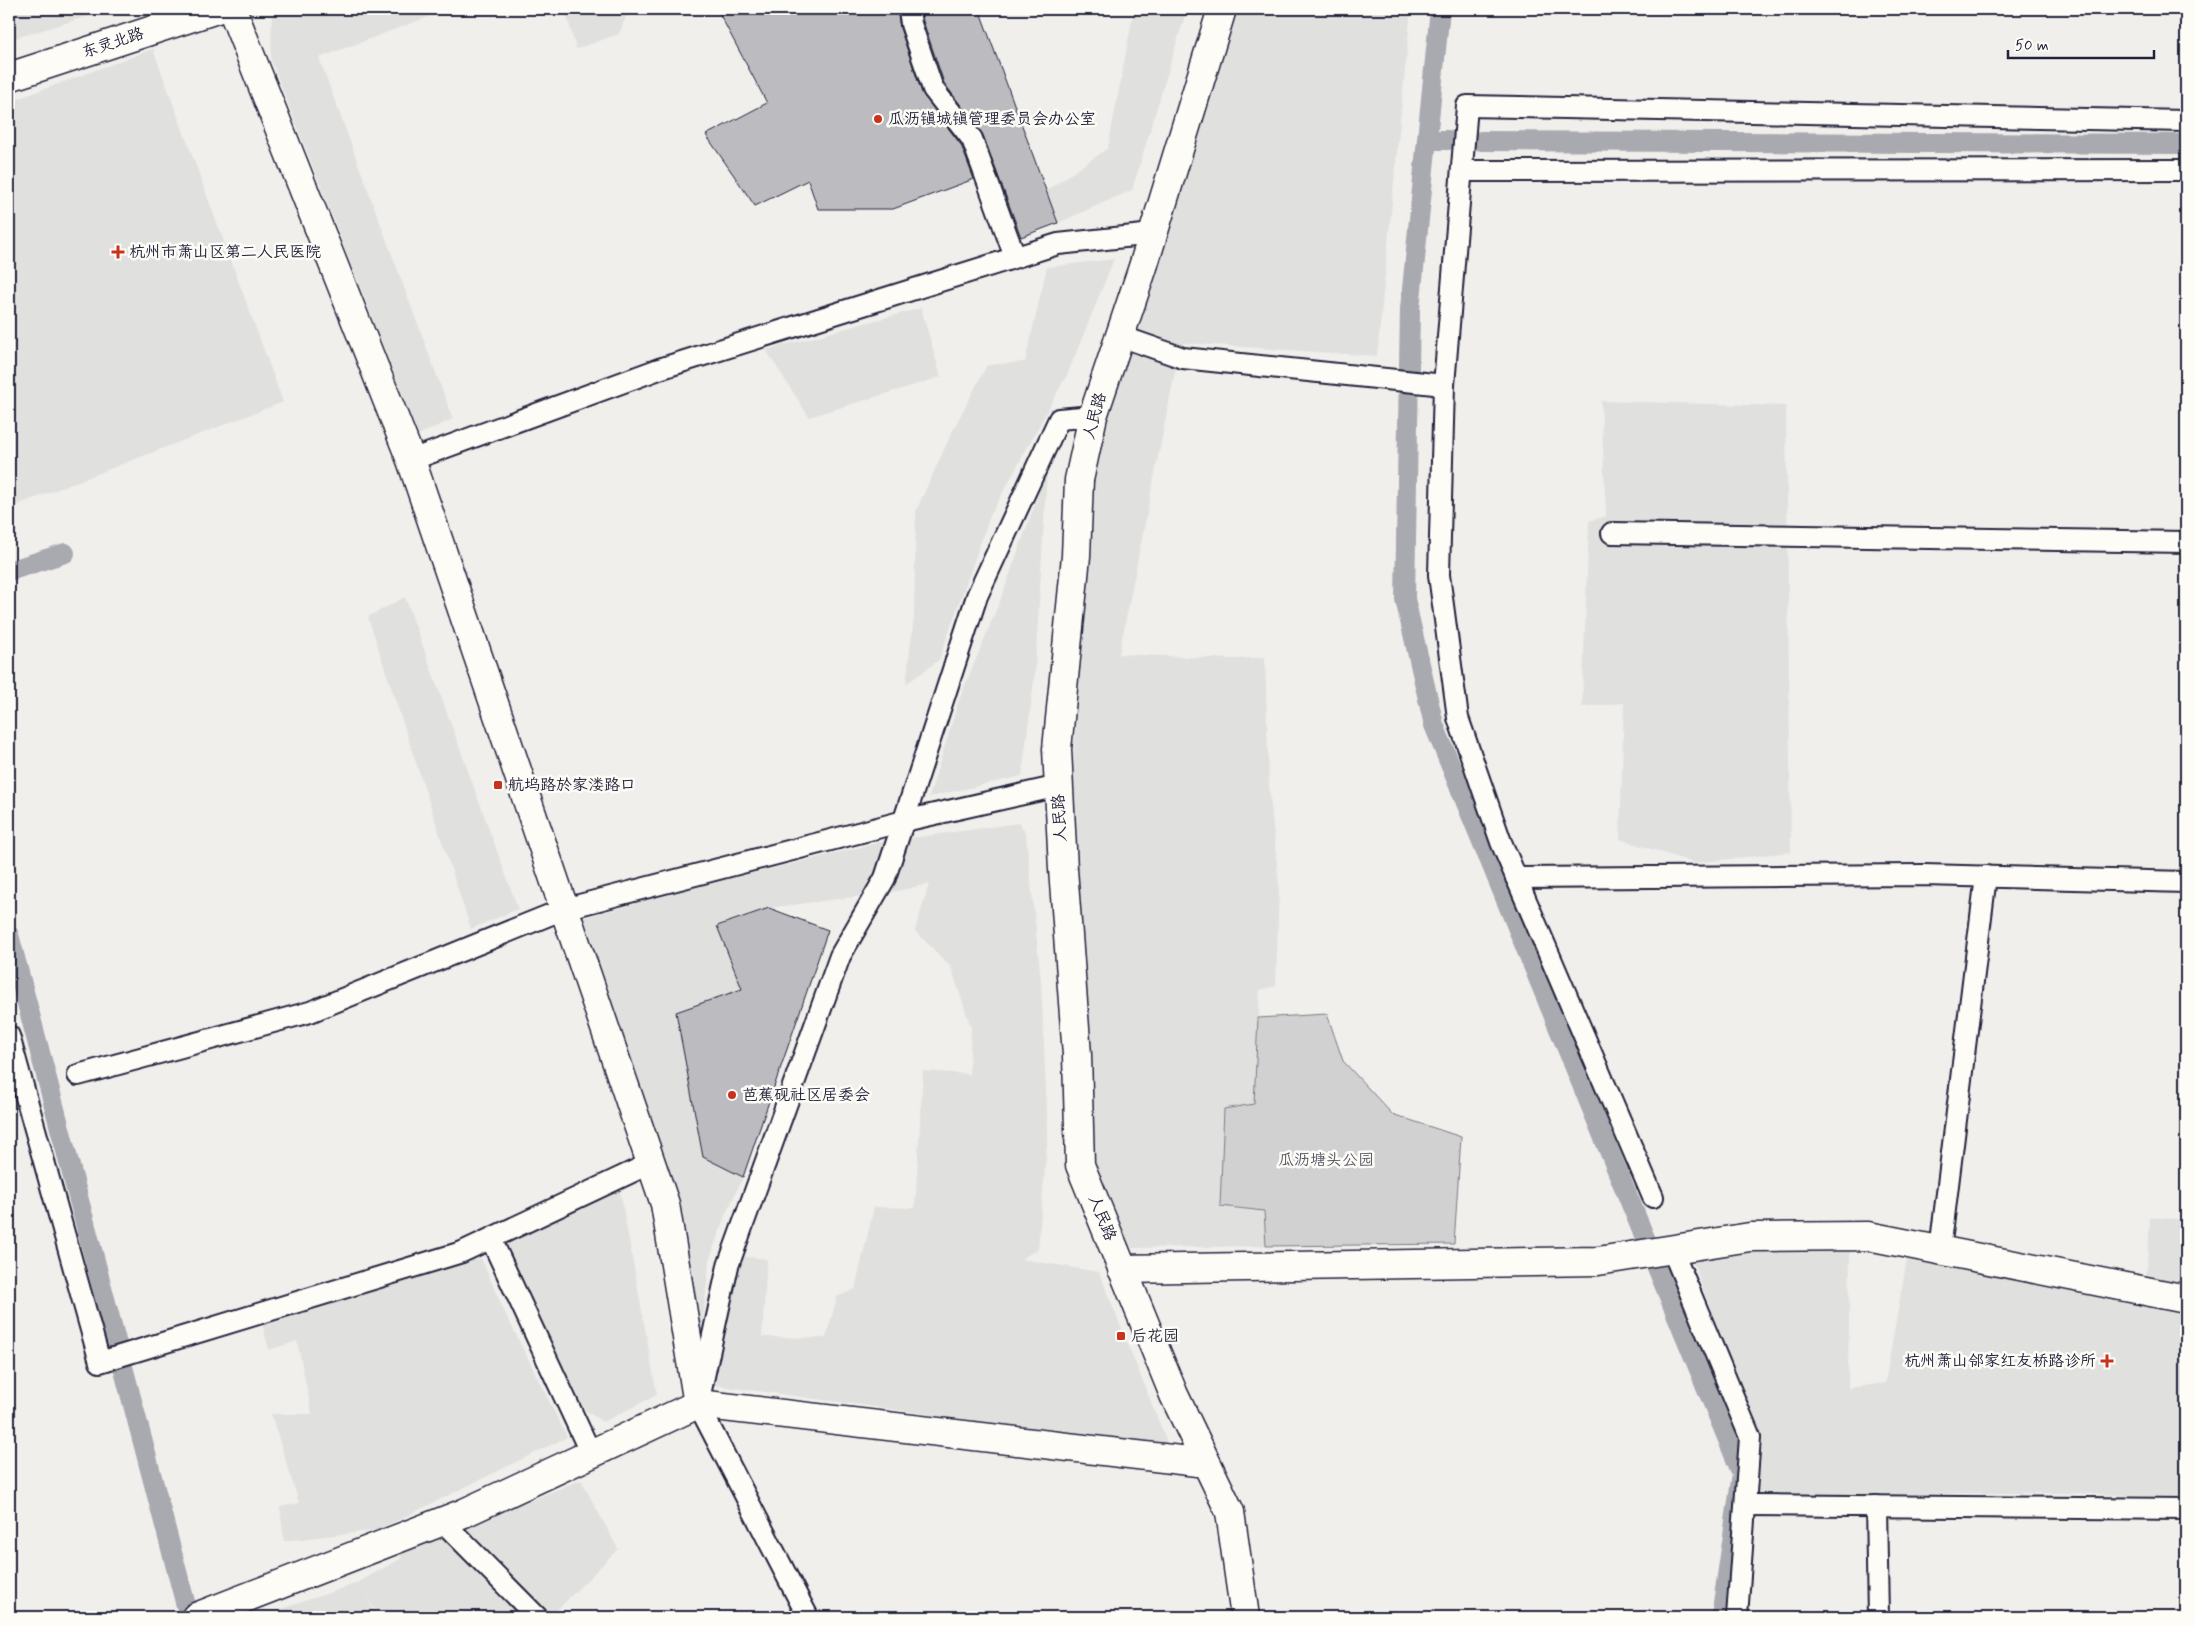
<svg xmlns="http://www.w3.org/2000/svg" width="2195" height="1626" viewBox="0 0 2195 1626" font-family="Mynerve,'LXGW WenKai TC',sans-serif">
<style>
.built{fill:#e0e0df}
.green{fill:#d2d1d1;stroke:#7a7a86}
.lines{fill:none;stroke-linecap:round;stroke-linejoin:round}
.canal{stroke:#a9a9b0;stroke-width:20}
.building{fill:#bcbcc0;stroke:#22223b}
.street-casing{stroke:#22223b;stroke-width:24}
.secondary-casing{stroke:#22223b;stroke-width:31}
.primary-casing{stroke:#22223b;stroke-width:31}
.street{stroke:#fdfcf7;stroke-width:20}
.secondary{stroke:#fdfcf7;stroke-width:28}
.primary{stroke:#fdfcf7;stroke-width:28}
.poi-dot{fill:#c8321e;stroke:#fdfcf7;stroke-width:2}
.labels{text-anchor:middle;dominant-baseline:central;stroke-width:5;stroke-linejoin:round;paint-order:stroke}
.street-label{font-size:16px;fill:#22223b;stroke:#fdfcf7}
.poi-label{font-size:16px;fill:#22223b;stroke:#fdfcf7;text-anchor:start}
.park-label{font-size:16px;fill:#575768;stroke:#fdfcf7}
</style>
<rect width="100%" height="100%" fill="#f0efec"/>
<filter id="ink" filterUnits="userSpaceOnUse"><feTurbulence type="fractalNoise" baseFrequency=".02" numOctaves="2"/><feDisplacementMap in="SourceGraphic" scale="10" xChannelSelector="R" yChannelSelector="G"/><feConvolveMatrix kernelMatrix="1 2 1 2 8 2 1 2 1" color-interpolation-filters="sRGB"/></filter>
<g filter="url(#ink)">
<!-- built -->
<g class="built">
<path d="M 9,9 L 112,9 L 9,40 Z"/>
<path d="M 288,9 L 449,9 L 319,58 L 453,419 L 418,435 L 271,60 L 272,14 Z"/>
<path d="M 565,9 L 629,9 L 619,34 L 576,49 Z"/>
<path d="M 1134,9 L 1187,9 L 1132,190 L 1058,223 L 1046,191 L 1108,148 Z"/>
<path d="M 1232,9 L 1411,9 L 1377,356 L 1183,343 L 1175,372 L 1119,654 L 1233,659 L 1265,657 L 1269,786 L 1279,885 L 1276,986 L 1260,990 L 1254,1104 L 1220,1206 L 1264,1211 L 1266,1246 L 1131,1248 L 1093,1157 L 1072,776 L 1093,485 L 1105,414 L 1140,323 Z"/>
<path d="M 153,49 L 283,402 L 9,508 L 9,102 Z"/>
<path d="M 1114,259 L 1068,373 L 990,516 L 939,660 L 906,684 L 914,617 L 916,511 L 951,434 L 987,365 L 1025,362 L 1047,267 Z"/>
<path d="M 921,308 L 941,377 L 809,417 L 766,350 Z"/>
<path d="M 1601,401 L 1786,406 L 1791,852 L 1694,863 L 1620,839 L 1624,703 L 1582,707 L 1589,521 L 1606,516 Z"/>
<path d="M 1047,470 L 1035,672 L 1022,776 L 929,797 L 959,700 L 1002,596 Z"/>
<path d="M 405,597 L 518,909 L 471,929 L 368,617 Z"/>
<path d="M 1019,823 L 1026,834 L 1041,981 L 1048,1133 L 1038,1249 L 1021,1259 L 1099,1272 L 1169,1447 L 713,1385 L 740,1256 L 767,1259 L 762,1337 L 826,1338 L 837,1297 L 855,1289 L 874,1207 L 915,1208 L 923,1071 L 969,1074 L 971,1027 L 951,967 L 915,931 L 929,884 L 892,892 L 769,908 L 712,927 L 717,926 L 742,989 L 676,1012 L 703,1157 L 743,1177 L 724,1218 L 709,1261 L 699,1360 L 682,1212 L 624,1052 L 582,918 L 683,890 L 882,842 Z"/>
<path d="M 620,1191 L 657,1395 L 603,1422 L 582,1408 L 506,1243 Z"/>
<path d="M 2150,1217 L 2186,1220 L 2186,1497 L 2060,1493 L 1880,1494 L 1753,1499 L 1737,1380 L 1691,1256 L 1765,1246 L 1850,1250 L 1848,1388 L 1885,1383 L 1907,1259 L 2059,1289 L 2145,1300 Z"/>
<path d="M 481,1258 L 505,1313 L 567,1437 L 378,1530 L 284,1541 L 280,1507 L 299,1503 L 271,1414 L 312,1414 L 297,1341 L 269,1350 L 262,1323 Z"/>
<path d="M 581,1480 L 618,1549 L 550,1617 L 381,1617 L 365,1596 L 379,1617 L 257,1617 L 355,1584 L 400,1559 L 402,1552 Z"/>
</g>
<!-- green -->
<path class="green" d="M 1327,1014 L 1343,1061 L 1392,1114 L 1461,1137 L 1454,1244 L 1266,1246 L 1264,1211 L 1220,1206 L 1224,1109 L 1254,1104 L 1258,1018 Z"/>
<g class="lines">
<!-- canal -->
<g class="canal">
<path d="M 1440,9 L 1410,309 L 1405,599 L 1434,725 L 1742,1474 L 1721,1617"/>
<path d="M 1427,140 L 1449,140"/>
<path d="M 1481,141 L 2186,144"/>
<path d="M 9,571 L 65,553"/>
<path d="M 9,935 L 189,1617"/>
</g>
</g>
<!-- building -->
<g class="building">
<path d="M 717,9 L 897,9 L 900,28 L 922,93 L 961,145 L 974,179 L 893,209 L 818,209 L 808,180 L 755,206 L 706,135 L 767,103 Z"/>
<path d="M 921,9 L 979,9 L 1058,223 L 1021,237 L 983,135 L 944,83 L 923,21 Z"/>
<path d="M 769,908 L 828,930 L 743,1177 L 703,1157 L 676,1012 L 742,989 L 717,926 Z"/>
</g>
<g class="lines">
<!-- street casing -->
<g class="street-casing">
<g id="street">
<path d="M 909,9 L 911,24 L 933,89 L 972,139 L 1015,257"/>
<path d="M 1463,171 L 2186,170"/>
<path d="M 1120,336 L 1183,358 L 1444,385"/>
<path d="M 411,460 L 659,369 L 1058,244 L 1153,234"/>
<path d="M 1612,533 L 2186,542"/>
<path d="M 1516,878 L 1924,875 L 2186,882"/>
<path d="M 9,1036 L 100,1362 L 462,1252 L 651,1163"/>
<path d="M 78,1075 L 310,1012 L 564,909 L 904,821 L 1059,786"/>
<path d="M 1653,1197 L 1501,842 L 1458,718 L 1439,575 L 1444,385 L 1467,106 L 2186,121"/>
<path d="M 491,1239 L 591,1454"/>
<path d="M 1672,1249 L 1750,1437 L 1737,1617"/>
<path d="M 1940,1250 L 1986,876"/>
<path d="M 1746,1505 L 2186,1509"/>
<path d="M 1876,1506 L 1878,1617"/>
<path d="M 442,1521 L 537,1617"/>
<path d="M 808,1617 L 698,1404 L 728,1266 L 840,956 L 885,878 L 977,596 L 1059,419 L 1093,416"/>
</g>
</g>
<!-- secondary casing -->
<g class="secondary-casing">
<g id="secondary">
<path d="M 232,9 L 411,460 L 665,1204 L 698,1404"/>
<path d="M 1222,9 L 1143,267 L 1093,416 L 1079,480 L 1076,556 L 1057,749 L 1063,869 L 1077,1055 L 1080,1165 L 1174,1395 L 1230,1512 L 1245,1617"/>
<path d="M 1122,1269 L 1598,1261 L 1750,1237 L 1868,1236 L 2186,1299"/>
<path d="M 196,1617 L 464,1513 L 698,1404 L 1206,1463"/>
</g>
</g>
<!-- primary casing -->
<g class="primary-casing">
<path id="primary" d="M 9,77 L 217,9"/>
</g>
<!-- street -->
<use href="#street" class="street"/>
<!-- secondary -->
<use href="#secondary" class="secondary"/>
<!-- primary -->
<use href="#primary" class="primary"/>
</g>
</g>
<!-- markers -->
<g class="poi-dot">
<circle cx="878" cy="119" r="5"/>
<path d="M115.5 244.5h5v5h5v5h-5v5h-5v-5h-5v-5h5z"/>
<rect x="493" y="780" width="10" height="10" rx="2.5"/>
<circle cx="732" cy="1095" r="5"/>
<rect x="1116" y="1331" width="10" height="10" rx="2.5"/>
<path d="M2104.5 1353.5h5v5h5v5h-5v5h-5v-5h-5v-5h5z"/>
</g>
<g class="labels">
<!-- street labels -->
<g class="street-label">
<text transform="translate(113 43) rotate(-18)">东灵北路</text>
<text transform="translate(1095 416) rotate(-75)">人民路</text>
<text transform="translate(1060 818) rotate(-93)">人民路</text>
<text transform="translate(1102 1218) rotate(68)">人民路</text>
</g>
<!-- poi labels -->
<g class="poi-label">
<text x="888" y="119">瓜沥镇城镇管理委员会办公室</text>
<text x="129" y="252">杭州市萧山区第二人民医院</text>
<text x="508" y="785">航坞路於家溇路口</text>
<text x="742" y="1095">芭蕉砚社区居委会</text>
<text x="1131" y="1336">后花园</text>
<text x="2096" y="1361" text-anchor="end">杭州萧山邻家红友桥路诊所</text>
</g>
<!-- park labels -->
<g class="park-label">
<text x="1326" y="1160">瓜沥塘头公园</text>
</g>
</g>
<!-- margin -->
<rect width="2195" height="1626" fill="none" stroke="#fdfcf7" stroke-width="30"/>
<rect x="15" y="15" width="2165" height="1596" fill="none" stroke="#22223b" stroke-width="2" filter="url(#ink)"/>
<!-- scale -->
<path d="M2008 50v8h146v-8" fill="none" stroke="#22223b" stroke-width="2.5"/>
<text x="2015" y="50" font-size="15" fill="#22223b" stroke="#fdfcf7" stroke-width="4" paint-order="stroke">50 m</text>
</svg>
